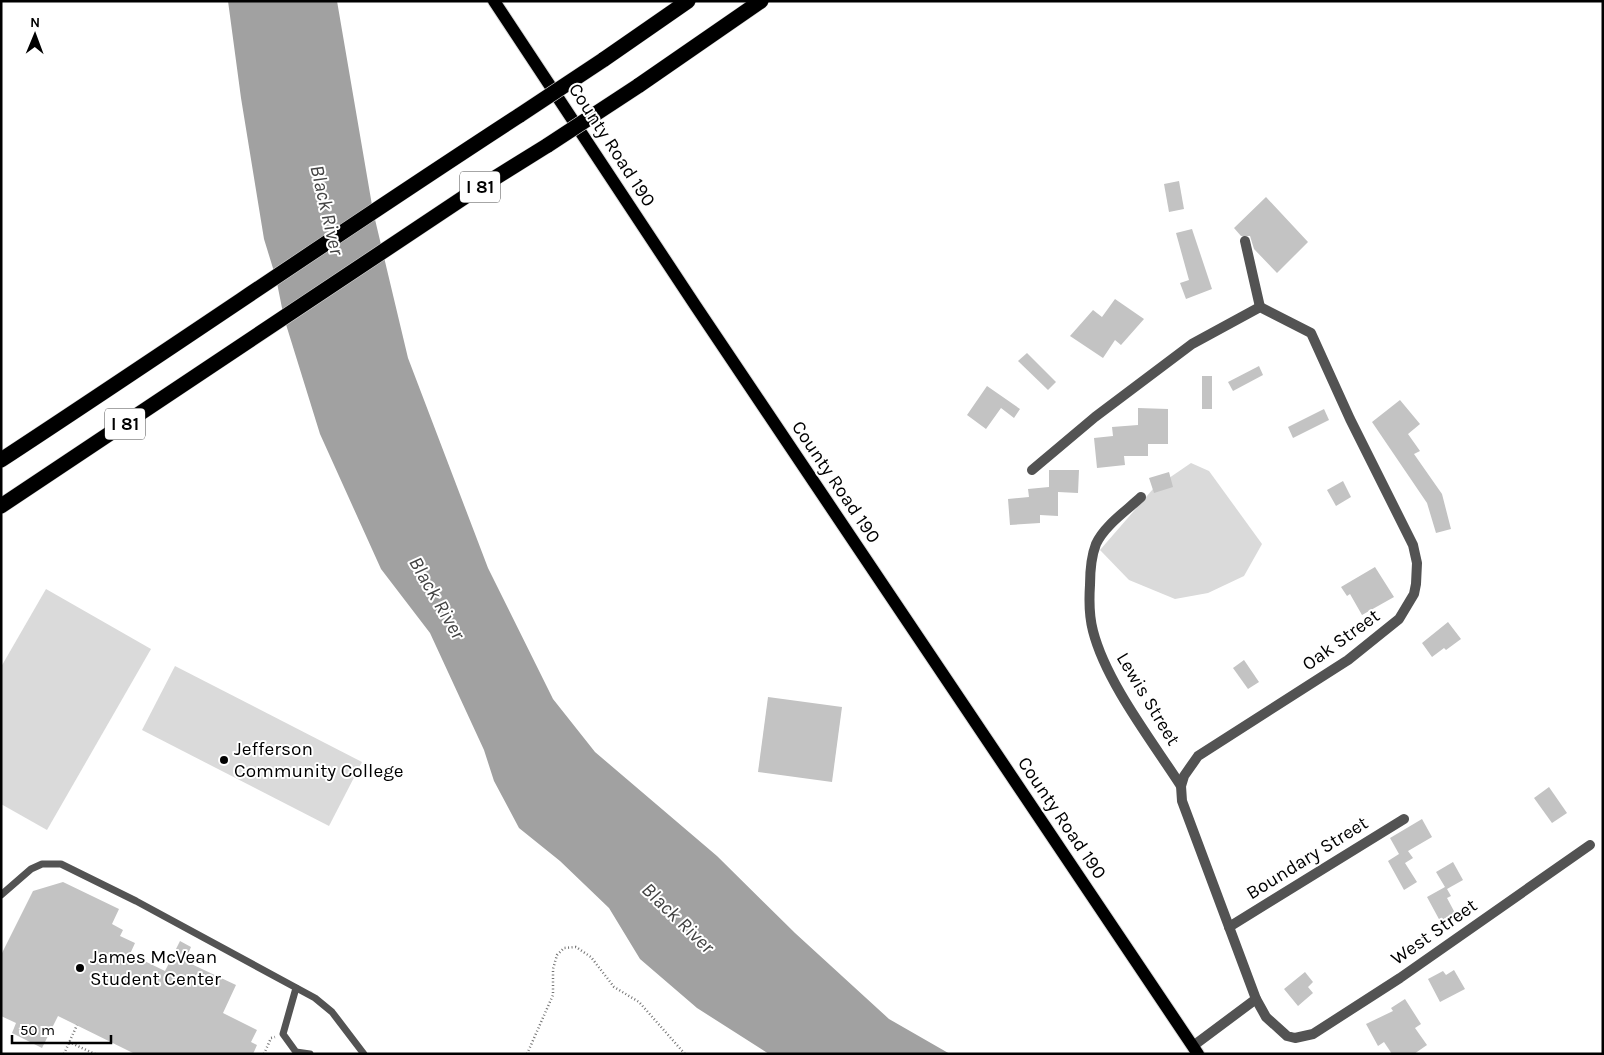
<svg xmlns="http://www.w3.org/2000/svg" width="1604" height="1055" viewBox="0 0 1604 1055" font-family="Karla,sans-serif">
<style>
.green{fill:#dadada}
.water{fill:#a1a1a1}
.building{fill:#c3c3c3}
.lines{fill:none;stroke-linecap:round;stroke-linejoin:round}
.primary-casing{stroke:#dbdbdb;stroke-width:14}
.motorway-casing{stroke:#dbdbdb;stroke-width:16}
.path{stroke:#757575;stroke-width:2.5;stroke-dasharray:1 2.5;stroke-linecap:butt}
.service{stroke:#535353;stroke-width:7}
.minor{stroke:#535353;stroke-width:10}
.primary{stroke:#000;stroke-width:12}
.motorway{stroke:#000;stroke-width:15}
.motorway-bridge-casing{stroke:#dbdbdb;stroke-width:16;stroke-linecap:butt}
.motorway-bridge{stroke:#000;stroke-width:15}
.poi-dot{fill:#000;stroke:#fff;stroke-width:2}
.labels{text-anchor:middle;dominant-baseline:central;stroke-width:4;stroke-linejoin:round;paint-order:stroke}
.shield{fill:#fff;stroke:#4c4c4c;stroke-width:1}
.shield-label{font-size:18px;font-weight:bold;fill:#000}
.street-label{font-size:19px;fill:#000;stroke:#fff}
.poi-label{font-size:19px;fill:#000;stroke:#fff;text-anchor:start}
.water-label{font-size:20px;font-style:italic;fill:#424242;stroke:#fff}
</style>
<rect width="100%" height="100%" fill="#fff"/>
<!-- green -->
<g class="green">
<path d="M 1191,463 L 1209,471 L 1262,544 L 1244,576 L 1208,593 L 1175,599 L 1129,580 L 1100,550 L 1153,489 Z"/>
<path d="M 46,589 L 151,649 L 47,830 L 1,804 L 1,667 Z"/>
<path d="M 175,666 L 362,762 L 329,826 L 142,730 Z"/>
</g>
<!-- water -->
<path class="water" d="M 228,1 L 337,1 L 373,211 L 408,358 L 488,568 L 553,699 L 595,752 L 717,856 L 795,933 L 889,1019 L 950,1054 L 769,1054 L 697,1008 L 640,959 L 609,908 L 560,861 L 519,828 L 494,781 L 484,750 L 430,633 L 381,569 L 320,434 L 284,318 L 276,278 L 264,239 L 241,98 Z"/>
<!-- building -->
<g class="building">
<path d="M 1179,181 L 1184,209 L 1169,212 L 1164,184 Z"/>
<path d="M 1266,197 L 1308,242 L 1277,273 L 1254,249 L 1250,236 L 1241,236 L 1234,228 Z"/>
<path d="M 1192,229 L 1212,289 L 1186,299 L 1180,283 L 1189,280 L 1176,233 Z"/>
<path d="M 1115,299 L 1144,319 L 1121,345 L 1115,340 L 1103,358 L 1070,336 L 1093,310 L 1102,317 Z"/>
<path d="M 1027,353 L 1056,382 L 1048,390 L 1018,361 Z"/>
<path d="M 1259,366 L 1263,375 L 1233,391 L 1228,382 Z"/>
<rect x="1202" y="376" width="10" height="33"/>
<path d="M 987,386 L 1020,409 L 1014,418 L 1001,408 L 986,429 L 967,415 Z"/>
<path d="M 1400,400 L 1420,424 L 1408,434 L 1420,451 L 1414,454 L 1442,494 L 1451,529 L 1436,533 L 1427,503 L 1372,422 Z"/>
<path d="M 1138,408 L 1168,409 L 1168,444 L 1148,444 L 1148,456 L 1124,456 L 1125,465 L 1097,468 L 1094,438 L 1113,436 L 1112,427 L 1138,425 Z"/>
<path d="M 1324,409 L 1329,420 L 1293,438 L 1288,427 Z"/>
<path d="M 1049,470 L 1079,470 L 1078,493 L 1058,492 L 1058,516 L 1040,515 L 1040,523 L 1010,525 L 1008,499 L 1029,497 L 1028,489 L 1049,487 Z"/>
<path d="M 1169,472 L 1173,487 L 1154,493 L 1149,478 Z"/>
<path d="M 1343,481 L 1351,497 L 1336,506 L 1327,490 Z"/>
<path d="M 1375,567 L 1394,597 L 1362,615 L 1350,594 L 1347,596 L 1341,587 Z"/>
<path d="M 1448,622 L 1461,639 L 1446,650 L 1444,648 L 1432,657 L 1422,643 Z"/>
<path d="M 1244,660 L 1259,682 L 1248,689 L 1233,668 Z"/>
<path d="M 768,697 L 842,707 L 832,782 L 758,772 Z"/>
<path d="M 1549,787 L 1567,813 L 1552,823 L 1534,798 Z"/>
<path d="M 1422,819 L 1432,837 L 1408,851 L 1413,858 L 1405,863 L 1417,882 L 1404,890 L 1388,861 L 1399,854 L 1390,838 Z"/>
<path d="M 1453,862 L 1463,880 L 1447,889 L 1451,896 L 1447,898 L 1455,913 L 1440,921 L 1427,897 L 1445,887 L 1436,872 Z"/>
<path d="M 63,882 L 119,909 L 112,924 L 123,930 L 120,936 L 135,943 L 130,954 L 165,971 L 180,941 L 191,947 L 185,961 L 236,985 L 223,1013 L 257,1030 L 251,1042 L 257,1045 L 253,1054 L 135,1054 L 58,1016 L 42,1048 L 12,1033 L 16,1023 L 1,1016 L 1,955 L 33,891 Z"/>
<path d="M 1454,970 L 1465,989 L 1440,1002 L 1428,979 L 1443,971 L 1446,975 Z"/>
<path d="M 1305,972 L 1313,982 L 1308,987 L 1313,993 L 1298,1006 L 1284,989 Z"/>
<path d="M 1405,999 L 1421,1024 L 1415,1028 L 1427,1045 L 1414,1054 L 1392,1054 L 1384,1042 L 1378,1046 L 1366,1024 L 1393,1011 L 1391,1008 Z"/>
</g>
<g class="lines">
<!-- primary casing -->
<g class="primary-casing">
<path id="primary" d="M 494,1 L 695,305 L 1198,1054"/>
</g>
<!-- motorway casing -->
<g class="motorway-casing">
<g id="motorway">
<path d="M 603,60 L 688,1"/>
<path d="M 638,86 L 761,1"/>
<path d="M 1,460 C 175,346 346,228 520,115"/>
<path d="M 1,506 L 466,196 L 548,145"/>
</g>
</g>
<!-- path -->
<g class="path">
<path d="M 69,1042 L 95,1054"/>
<path d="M 64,1054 L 77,1025"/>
<path d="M 264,1054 L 271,1038 L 275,1037"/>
<path d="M 527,1054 L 553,995 L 553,969 L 557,955 L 564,948 L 576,947 L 591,957 L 614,987 L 639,1002 L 685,1054"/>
</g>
<!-- service -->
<g class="service">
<path d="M 1,895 L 31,869 L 42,864 L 61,864 L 136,901 L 315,998 L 332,1012 L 364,1054"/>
<path d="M 296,988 L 283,1034 L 296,1052 L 310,1054"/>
</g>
<!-- minor -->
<g class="minor">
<path d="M 1245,241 L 1260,307"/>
<path d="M 1032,470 L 1095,417 L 1192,344 L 1260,307 L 1311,333 L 1350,419 L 1413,545 L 1417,563 L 1416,584 L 1414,594 L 1399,619 L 1348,660 L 1198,756 L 1184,776 L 1181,786"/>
<path d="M 1141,497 C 1126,511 1104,526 1096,544 C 1091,557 1090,571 1090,585 C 1089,600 1089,616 1093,631 C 1106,682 1152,741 1181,786 L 1182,801 L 1256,999 L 1266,1017 L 1287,1036 L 1295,1038 L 1313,1034 L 1400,978 L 1590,845"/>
<path d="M 1229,927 L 1404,819"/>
<path d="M 1193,1046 L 1256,999"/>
</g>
<!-- primary -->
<use href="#primary" class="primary"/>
<!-- motorway -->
<use href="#motorway" class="motorway"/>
<!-- motorway-bridge casing -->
<g class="motorway-bridge-casing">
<g id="motorway-bridge">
<path d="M 520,115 L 603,60"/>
<path d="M 548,145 L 638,86"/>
</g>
</g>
<!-- motorway-bridge -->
<use href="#motorway-bridge" class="motorway-bridge"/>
</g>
<!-- markers -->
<g class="poi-dot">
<circle cx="224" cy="760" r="5"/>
<circle cx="80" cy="968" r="5"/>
</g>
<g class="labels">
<!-- shield labels -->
<g class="shield">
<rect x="460" y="171.5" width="40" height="31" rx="4"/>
<rect x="105" y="408.5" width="40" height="31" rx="4"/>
</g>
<g class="shield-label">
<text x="480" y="187">I 81</text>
<text x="125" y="424">I 81</text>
</g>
<!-- street labels -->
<g class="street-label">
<text transform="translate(612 145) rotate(57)">County Road 190</text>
<text transform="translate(836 482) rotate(56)">County Road 190</text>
<text transform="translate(1341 640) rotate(-36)">Oak Street</text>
<text transform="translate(1148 699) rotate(59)">Lewis Street</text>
<text transform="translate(1062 818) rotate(56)">County Road 190</text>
<text transform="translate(1307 858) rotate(-32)">Boundary Street</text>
<text transform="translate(1434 932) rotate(-35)">West Street</text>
</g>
<!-- poi labels -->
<g class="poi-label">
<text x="234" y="749">Jefferson<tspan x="234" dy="22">Community College</tspan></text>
<text x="90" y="957">James McVean<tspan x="90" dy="22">Student Center</tspan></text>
</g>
<!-- water labels -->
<g class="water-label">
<text transform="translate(327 210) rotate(77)">Black River</text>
<text transform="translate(437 598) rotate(60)">Black River</text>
<text transform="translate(678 918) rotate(44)">Black River</text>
</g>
</g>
<!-- border -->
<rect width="1604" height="1055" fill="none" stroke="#000000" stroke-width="5"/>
<!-- north arrow -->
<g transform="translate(35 35) rotate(1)" stroke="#ffffff" stroke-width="4" paint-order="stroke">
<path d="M0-4L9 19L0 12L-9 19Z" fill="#000000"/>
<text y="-8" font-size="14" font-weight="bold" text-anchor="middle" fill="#000000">N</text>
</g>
<!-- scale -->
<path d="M12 1035v8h99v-8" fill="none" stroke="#000000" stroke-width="2.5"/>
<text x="20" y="1035" font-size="15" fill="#000000" stroke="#ffffff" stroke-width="4" paint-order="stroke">50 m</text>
</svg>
